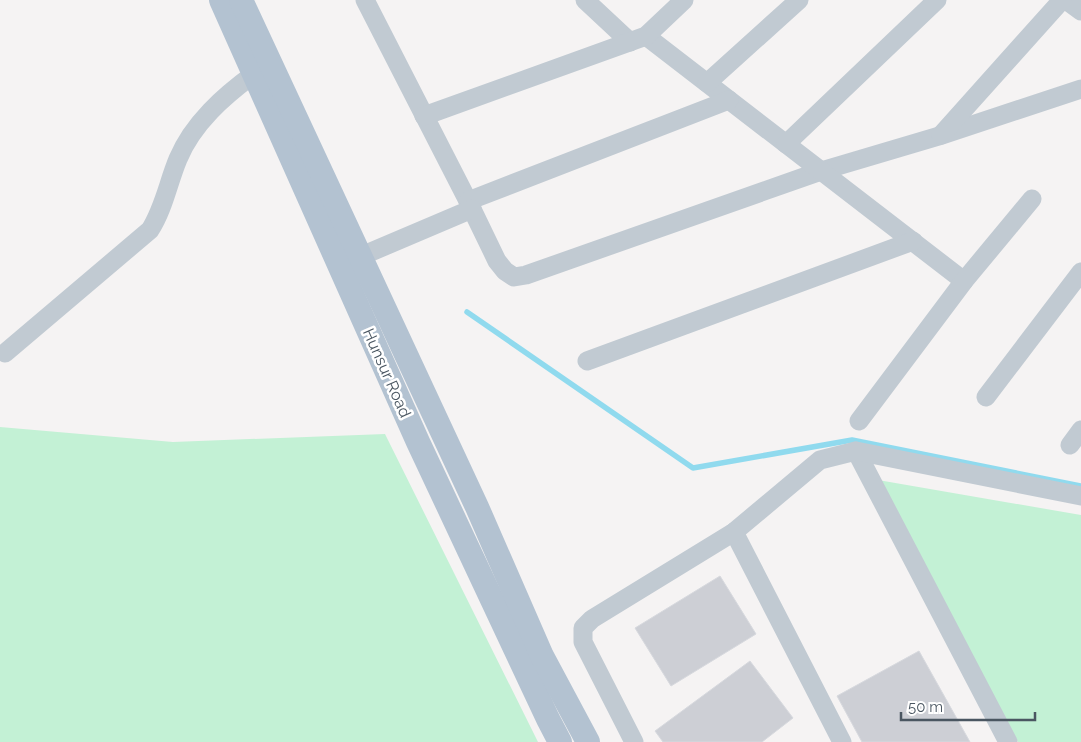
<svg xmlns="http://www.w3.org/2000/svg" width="1081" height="742" viewBox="0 0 1081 742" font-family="Raleway,sans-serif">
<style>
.green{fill:#c3f1d5}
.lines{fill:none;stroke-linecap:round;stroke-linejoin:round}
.stream{stroke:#90daee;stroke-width:5.5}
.building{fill:#cdcfd5;stroke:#d7d9de}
.minor{stroke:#c1cad2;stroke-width:19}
.major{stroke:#b3c2d1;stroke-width:24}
.labels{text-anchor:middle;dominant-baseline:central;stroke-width:5;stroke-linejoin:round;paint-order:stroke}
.street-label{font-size:16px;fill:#4a5661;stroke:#fff}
</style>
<rect width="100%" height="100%" fill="#f5f3f3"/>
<!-- green -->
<g class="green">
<path d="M 0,427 L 173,442 L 385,434 L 538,742 L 0,742 Z"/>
<path d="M 878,480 L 1081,515 L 1081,742 L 1018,742 Z"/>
</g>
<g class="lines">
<!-- stream -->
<path class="stream" d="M 467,312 L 693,468 L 852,440 L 1081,486"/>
</g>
<!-- building -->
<g class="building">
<path d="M 720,576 L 756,634 L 671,686 L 635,628 Z"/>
<path d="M 919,651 L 970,742 L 862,742 L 837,696 Z"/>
<path d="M 750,661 L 793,718 L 762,742 L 663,742 L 655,731 Z"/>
</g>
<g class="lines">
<!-- minor -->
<g class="minor">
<path d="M 365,0 L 468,201 L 497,261 L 505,271 L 514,277 L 526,275 L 821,171 L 939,136 L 1081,89"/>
<path d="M 585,0 L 630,42"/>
<path d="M 1066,0 L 1081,11"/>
<path d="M 646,36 L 964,281"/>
<path d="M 707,83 L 799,0"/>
<path d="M 424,116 L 646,36 L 684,0"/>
<path d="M 941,135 L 1062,0"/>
<path d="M 786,144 L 937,0"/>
<path d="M 468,201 L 729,100"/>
<path d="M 359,257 L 472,209"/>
<path d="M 5,353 L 150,230 C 164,208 168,183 178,159 C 193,123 224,96 254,74"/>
<path d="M 587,361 L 913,241"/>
<path d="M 986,397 L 1081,272"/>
<path d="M 859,421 L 964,281 L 1032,199"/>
<path d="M 1070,445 L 1081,430"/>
<path d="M 856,451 L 1008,742"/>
<path d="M 734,532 L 842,742"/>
<path d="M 634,742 L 583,642 L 583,628 L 592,619 L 734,532 L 820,460 L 856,451 L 1081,496"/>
</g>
<!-- major -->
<g class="major">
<path d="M 221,0 L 418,442 L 548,719 L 560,742"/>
<path d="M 241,0 L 477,507 L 542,656 L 588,742"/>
</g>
</g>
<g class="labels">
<!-- street labels -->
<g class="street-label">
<text transform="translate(387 373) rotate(66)">Hunsur Road</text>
</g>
</g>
<!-- scale -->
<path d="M901 712v8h134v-8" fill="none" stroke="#4a5661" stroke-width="2.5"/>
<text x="908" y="712" font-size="15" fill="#4a5661" stroke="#ffffff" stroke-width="4" paint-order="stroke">50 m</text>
</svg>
